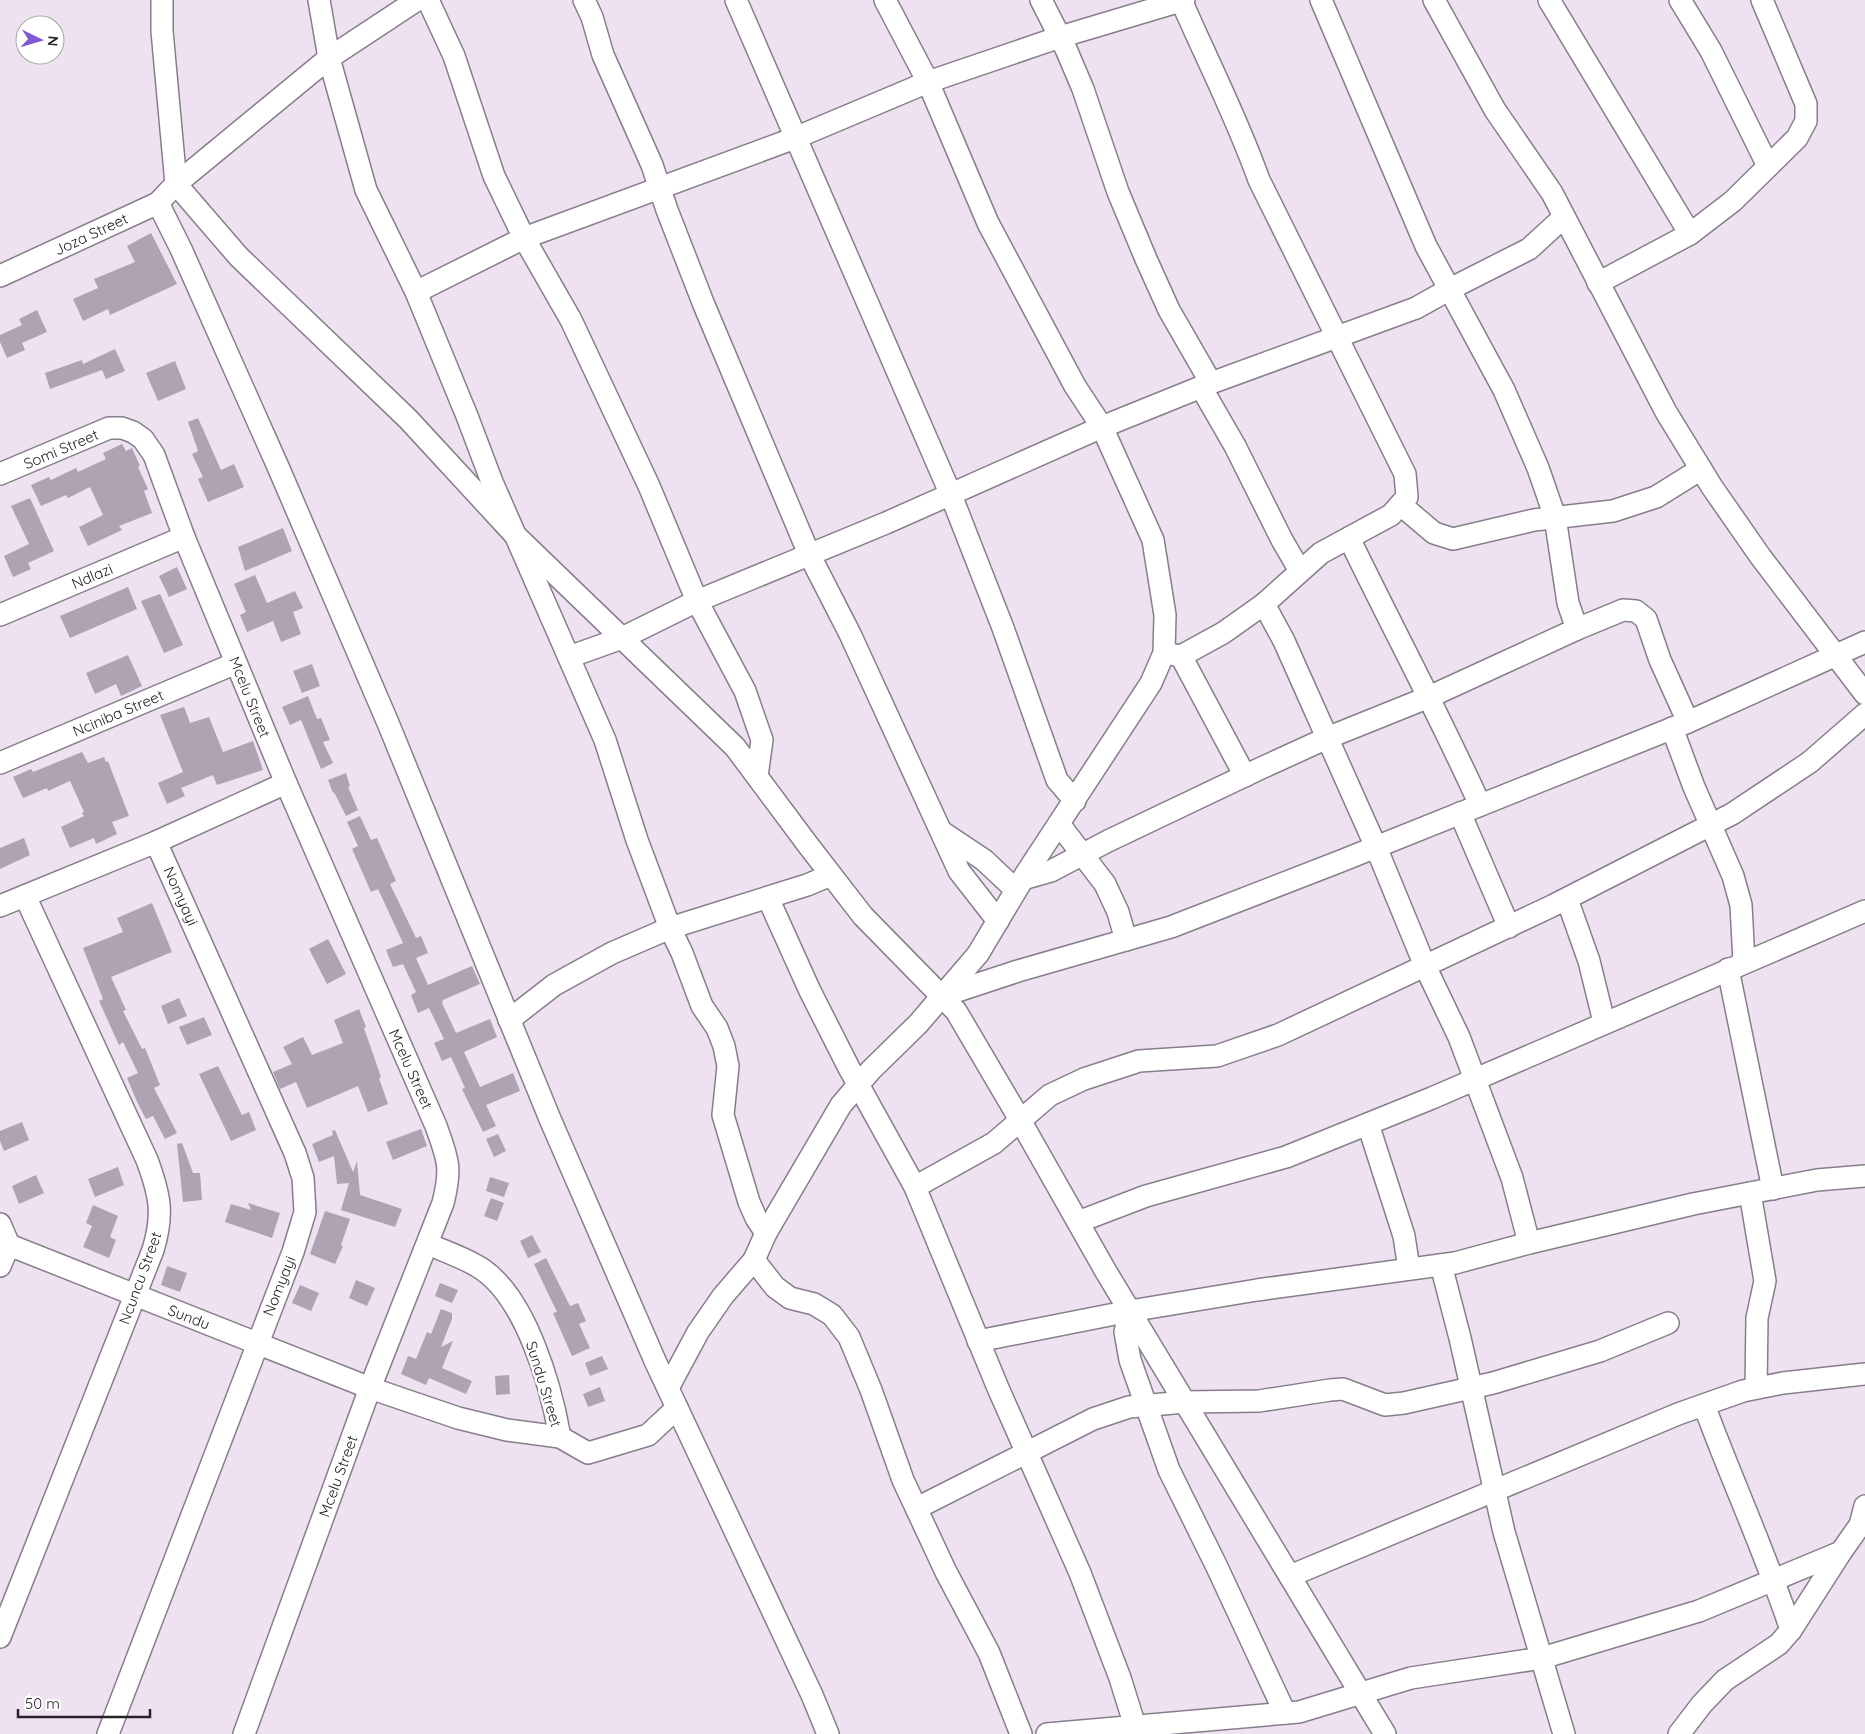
<svg xmlns="http://www.w3.org/2000/svg" width="1865" height="1734" viewBox="0 0 1865 1734" font-family="Quicksand,sans-serif">
<style>
.building{fill:#aea3b2}
.lines{fill:none;stroke-linecap:round;stroke-linejoin:round}
.minor-casing{stroke:#877d8b;stroke-width:24}
.minor{stroke:#fff;stroke-width:21}
.labels{text-anchor:middle;dominant-baseline:central;stroke-width:5;stroke-linejoin:round;paint-order:stroke}
.street-label{font-size:15px;fill:#262228;stroke:#fff}
</style>
<rect width="100%" height="100%" fill="#eee2f1"/>
<!-- building -->
<g class="building">
<path d="M 151,233 L 177,284 L 110,315 L 108,309 L 83,321 L 73,299 L 98,288 L 94,279 L 135,262 L 127,246 Z"/>
<path d="M 37,310 L 47,332 L 22,343 L 25,350 L 7,358 L 0,342 L 0,335 L 22,325 L 19,319 Z"/>
<path d="M 115,349 L 125,371 L 106,379 L 102,370 L 50,389 L 45,373 L 82,360 L 83,364 Z"/>
<path d="M 175,361 L 186,389 L 158,401 L 146,373 Z"/>
<path d="M 198,418 L 221,470 L 234,464 L 244,487 L 208,502 L 198,479 L 203,477 L 192,454 L 198,451 L 188,422 Z"/>
<path d="M 122,444 L 126,451 L 132,448 L 140,466 L 138,467 L 148,489 L 144,491 L 152,513 L 119,526 L 122,530 L 88,546 L 79,527 L 103,515 L 90,487 L 68,498 L 66,495 L 41,506 L 31,485 L 49,477 L 51,480 L 76,468 L 78,472 L 106,459 L 103,453 Z"/>
<path d="M 30,498 L 54,551 L 28,563 L 31,569 L 13,577 L 4,556 L 29,544 L 11,506 Z"/>
<path d="M 283,528 L 292,551 L 245,571 L 238,547 Z"/>
<path d="M 177,567 L 187,589 L 169,597 L 159,576 Z"/>
<path d="M 255,575 L 267,603 L 295,591 L 303,608 L 293,612 L 301,634 L 281,642 L 273,621 L 247,632 L 240,615 L 246,612 L 234,584 Z"/>
<path d="M 128,587 L 137,609 L 70,638 L 60,616 Z"/>
<path d="M 160,594 L 183,645 L 164,653 L 141,601 Z"/>
<path d="M 128,655 L 142,686 L 121,696 L 116,684 L 95,694 L 86,673 Z"/>
<path d="M 312,664 L 320,686 L 302,693 L 293,671 Z"/>
<path d="M 308,696 L 317,719 L 321,718 L 330,740 L 323,742 L 333,763 L 321,769 L 301,720 L 290,725 L 282,707 Z"/>
<path d="M 184,707 L 190,723 L 209,717 L 223,752 L 253,741 L 263,770 L 217,785 L 213,775 L 181,788 L 185,796 L 167,804 L 158,783 L 183,772 L 160,715 Z"/>
<path d="M 82,752 L 88,763 L 104,757 L 106,762 L 108,761 L 129,816 L 112,822 L 117,834 L 96,844 L 94,838 L 70,848 L 61,827 L 84,816 L 82,813 L 84,812 L 70,781 L 48,791 L 47,788 L 23,798 L 13,777 L 31,769 L 33,772 Z"/>
<path d="M 346,773 L 350,786 L 348,787 L 358,810 L 346,816 L 334,792 L 333,793 L 328,780 Z"/>
<path d="M 360,816 L 371,840 L 377,838 L 396,881 L 390,884 L 416,938 L 421,936 L 428,953 L 416,958 L 428,985 L 472,966 L 480,984 L 443,1000 L 442,1003 L 456,1033 L 490,1019 L 497,1037 L 464,1052 L 480,1087 L 513,1073 L 520,1091 L 486,1105 L 496,1126 L 483,1132 L 462,1089 L 465,1088 L 451,1057 L 442,1061 L 434,1043 L 444,1039 L 429,1008 L 418,1013 L 411,995 L 416,992 L 403,964 L 393,967 L 386,950 L 403,943 L 378,889 L 371,892 L 352,849 L 358,846 L 347,822 Z"/>
<path d="M 24,838 L 30,855 L 0,869 L 0,848 Z"/>
<path d="M 152,903 L 172,952 L 111,977 L 126,1010 L 123,1011 L 142,1049 L 145,1048 L 160,1085 L 154,1088 L 177,1133 L 165,1139 L 153,1116 L 146,1119 L 138,1104 L 127,1078 L 138,1073 L 123,1042 L 119,1045 L 99,1001 L 103,999 L 83,948 L 123,932 L 117,918 Z"/>
<path d="M 328,939 L 346,974 L 327,984 L 309,949 Z"/>
<path d="M 179,998 L 187,1016 L 168,1024 L 161,1006 Z"/>
<path d="M 359,1009 L 366,1027 L 364,1028 L 381,1077 L 379,1078 L 388,1104 L 368,1112 L 358,1086 L 307,1108 L 296,1082 L 280,1089 L 273,1072 L 292,1064 L 283,1047 L 303,1037 L 312,1055 L 343,1043 L 334,1020 Z"/>
<path d="M 204,1017 L 212,1035 L 187,1045 L 179,1027 Z"/>
<path d="M 218,1066 L 242,1115 L 249,1112 L 256,1130 L 231,1141 L 199,1074 Z"/>
<path d="M 22,1122 L 29,1140 L 4,1151 L 0,1141 L 0,1131 Z"/>
<path d="M 421,1129 L 427,1146 L 393,1160 L 386,1142 Z"/>
<path d="M 335,1130 L 353,1172 L 357,1161 L 360,1195 L 402,1209 L 395,1227 L 341,1210 L 349,1183 L 337,1184 L 334,1156 L 319,1162 L 312,1144 L 333,1135 L 332,1131 Z"/>
<path d="M 498,1134 L 506,1151 L 494,1157 L 486,1139 Z"/>
<path d="M 182,1143 L 193,1173 L 200,1173 L 202,1200 L 183,1202 L 177,1144 Z"/>
<path d="M 118,1167 L 124,1185 L 95,1197 L 88,1179 Z"/>
<path d="M 36,1175 L 44,1193 L 19,1204 L 12,1186 Z"/>
<path d="M 490,1177 L 509,1183 L 504,1197 L 486,1191 Z"/>
<path d="M 491,1198 L 504,1203 L 497,1221 L 484,1216 Z"/>
<path d="M 248,1203 L 280,1213 L 272,1238 L 225,1222 L 231,1204 L 251,1210 Z"/>
<path d="M 93,1205 L 118,1216 L 110,1237 L 116,1240 L 109,1258 L 83,1247 L 92,1226 L 86,1223 Z"/>
<path d="M 325,1211 L 350,1219 L 341,1245 L 343,1246 L 335,1264 L 310,1254 Z"/>
<path d="M 532,1235 L 541,1252 L 528,1258 L 520,1241 Z"/>
<path d="M 546,1258 L 570,1306 L 578,1303 L 586,1321 L 579,1324 L 590,1348 L 572,1356 L 553,1313 L 557,1312 L 534,1264 Z"/>
<path d="M 167,1266 L 187,1273 L 180,1292 L 161,1285 Z"/>
<path d="M 356,1280 L 375,1288 L 367,1306 L 349,1298 Z"/>
<path d="M 440,1283 L 458,1290 L 452,1303 L 435,1296 Z"/>
<path d="M 300,1285 L 319,1293 L 311,1311 L 292,1303 Z"/>
<path d="M 441,1309 L 452,1313 L 452,1319 L 441,1347 L 453,1341 L 442,1368 L 472,1381 L 466,1394 L 429,1378 L 426,1385 L 401,1374 L 408,1356 L 416,1359 L 427,1332 L 431,1334 Z"/>
<path d="M 602,1356 L 608,1369 L 590,1376 L 585,1363 Z"/>
<path d="M 509,1375 L 510,1394 L 496,1395 L 495,1376 Z"/>
<path d="M 600,1387 L 605,1401 L 588,1407 L 583,1394 Z"/>
</g>
<g class="lines">
<!-- minor casing -->
<g class="minor-casing">
<g id="minor">
<path d="M 162,0 L 162,31 L 176,184 L 239,257 L 408,419 L 515,535 L 735,747 L 808,845 L 863,916 L 956,1011 L 1016,1113 L 1105,1270 L 1385,1734"/>
<path d="M 319,0 L 329,58 L 366,190 L 416,292 L 467,416 L 492,482 L 605,740 L 637,840 L 670,928 L 682,953 L 702,1006 L 717,1028 L 724,1046 L 728,1066 L 723,1115 L 749,1202 L 756,1218 L 766,1233"/>
<path d="M 428,0 L 454,56 L 494,176 L 524,238 L 571,320 L 649,486 L 697,601 L 745,691 L 762,740 L 757,776"/>
<path d="M 584,0 L 592,17 L 603,55 L 652,165 L 667,210 L 704,305 L 809,554 L 850,634 L 959,871 L 998,921"/>
<path d="M 736,0 L 951,495 L 1003,628 L 1057,780 L 1075,801"/>
<path d="M 1041,0 L 1066,49 L 1083,89 L 1118,192 L 1146,259 L 1169,310 L 1211,383"/>
<path d="M 1321,0 L 1426,246 L 1504,390 L 1538,468 L 1555,517 L 1568,603 L 1577,629"/>
<path d="M 1434,0 L 1495,110 L 1552,193 L 1666,412 L 1712,487 L 1760,556 L 1865,694"/>
<path d="M 1549,0 L 1690,234"/>
<path d="M 1680,0 L 1711,51 L 1768,166"/>
<path d="M 158,203 L 181,249 L 279,469 L 388,723 L 550,1119 L 656,1363 L 812,1695 L 828,1734"/>
<path d="M 0,276 L 158,203 L 176,184 L 329,58 L 417,0"/>
<path d="M 1598,283 L 1690,234 L 1733,201 L 1797,138 L 1806,121 L 1806,104 L 1762,0"/>
<path d="M 416,292 L 524,238 L 795,138 L 928,82 L 1060,37 L 1184,0"/>
<path d="M 1201,387 L 1235,446 L 1282,540 L 1300,571"/>
<path d="M 0,474 L 109,428 L 122,428 L 133,432 L 143,439 L 154,455 L 184,537 L 286,783 L 436,1126 C 448,1160 452,1167 443,1203 L 370,1388 L 244,1734"/>
<path d="M 1401,505 L 1434,533 L 1453,539 L 1534,520 L 1613,511 L 1656,497 L 1701,469"/>
<path d="M 1349,538 C 1392,627 1439,714 1480,805"/>
<path d="M 1264,604 L 1284,641 L 1376,847 L 1425,966 L 1459,1037 L 1512,1178 L 1529,1243"/>
<path d="M 0,615 L 184,537"/>
<path d="M 1164,653 L 1181,656 L 1223,633 L 1264,604 L 1321,553 L 1391,515 L 1407,497 L 1405,474 L 1259,180 C 1237,118 1207,60 1181,0"/>
<path d="M 1181,656 L 1245,776"/>
<path d="M 569,657 L 622,638 L 697,601 L 886,523 L 1102,427 L 1211,383 L 1416,308 L 1450,289 L 1529,249 L 1564,217"/>
<path d="M 1672,728 L 1694,787 L 1733,876 L 1741,905 L 1744,962"/>
<path d="M 0,763 L 236,663"/>
<path d="M 1460,813 L 1509,927"/>
<path d="M 1059,824 L 1105,884 L 1118,912 L 1126,940"/>
<path d="M 942,832 L 984,860 L 1016,890"/>
<path d="M 1023,879 L 1051,871 L 1108,841 L 1257,770 L 1327,738 L 1429,697 L 1577,629 L 1623,610 L 1636,611 L 1646,619 L 1660,660 L 1688,722"/>
<path d="M 768,898 L 810,991 L 849,1068 L 915,1187 L 998,1388 L 1080,1573 L 1120,1678 L 1135,1726"/>
<path d="M 1567,899 L 1589,961 L 1604,1022"/>
<path d="M 0,906 L 156,842 L 286,783"/>
<path d="M 1728,969 L 1773,1189"/>
<path d="M 942,996 L 1018,971 L 1171,927 L 1341,861 L 1688,722 L 1865,642"/>
<path d="M 509,1020 L 554,985 L 612,953 L 670,928 L 807,885 L 831,875"/>
<path d="M 1368,1124 L 1404,1236 L 1409,1269"/>
<path d="M 915,1187 L 994,1143 L 1050,1095 L 1084,1079 L 1139,1061 L 1217,1056 L 1278,1035 L 1552,906 L 1732,814 L 1810,762 L 1865,714"/>
<path d="M 1750,1193 L 1765,1281 L 1757,1318 L 1756,1388"/>
<path d="M 1078,1222 L 1146,1196 L 1286,1157 L 1432,1098 L 1865,911"/>
<path d="M 0,1224 L 9,1245 L 0,1266"/>
<path d="M 428,1244 C 444,1251 462,1257 477,1266 C 525,1293 551,1386 560,1437"/>
<path d="M 9,1245 L 370,1388 L 458,1418 L 507,1430 L 560,1437 L 588,1453 L 648,1435 L 677,1408"/>
<path d="M 754,1260 L 775,1287 L 790,1298 L 814,1304 L 832,1315 L 849,1337 L 871,1390 L 903,1480 L 946,1572 L 989,1653 L 1021,1734"/>
<path d="M 1441,1265 L 1460,1338 L 1504,1532 L 1564,1734"/>
<path d="M 1130,1311 L 1125,1332 L 1130,1360 L 1169,1470 L 1216,1565 L 1285,1713"/>
<path d="M 978,1341 L 1130,1311 L 1257,1290 L 1455,1263 L 1529,1243 L 1693,1204 L 1817,1180 L 1865,1176"/>
<path d="M 668,1388 L 698,1332 L 723,1296 L 754,1260 L 766,1233 L 841,1105 L 871,1070 L 918,1024 L 978,954 L 1027,872 L 1151,683 L 1164,653 L 1165,615 L 1153,540 L 1102,427 L 1075,386 L 988,223 L 928,82 L 885,0"/>
<path d="M 1704,1405 C 1732,1481 1766,1554 1791,1630"/>
<path d="M 917,1508 L 1093,1419 L 1129,1407 L 1185,1402 L 1259,1401 L 1330,1390 L 1343,1389 L 1385,1405 L 1404,1403 L 1493,1383 L 1600,1351 L 1668,1323"/>
<path d="M 1290,1576 L 1678,1414 L 1743,1391 L 1783,1383 L 1865,1374"/>
<path d="M 0,1637 L 153,1250 C 164,1214 160,1195 147,1160 L 25,896"/>
<path d="M 108,1734 L 293,1252 L 305,1212 L 303,1178 L 295,1153 L 156,842"/>
<path d="M 1047,1734 L 1299,1712 L 1411,1678 L 1542,1658 L 1699,1611 L 1841,1552"/>
<path d="M 1679,1734 L 1702,1704 L 1725,1680 L 1779,1644 L 1791,1630 L 1841,1552 L 1860,1525 L 1865,1506"/>
</g>
</g>
<!-- minor -->
<use href="#minor" class="minor"/>
</g>
<g class="labels">
<!-- street labels -->
<g class="street-label">
<text transform="translate(91 234) rotate(-25)">Joza Street</text>
<text transform="translate(61 449) rotate(-23)">Somi Street</text>
<text transform="translate(92 576) rotate(-23)">Ndlazi</text>
<text transform="translate(250 697) rotate(68)">Mcelu Street</text>
<text transform="translate(118 713) rotate(-23)">Nciniba Street</text>
<text transform="translate(181 896) rotate(66)">Nomyayi</text>
<text transform="translate(411 1069) rotate(66)">Mcelu Street</text>
<text transform="translate(140 1278) rotate(-70)">Ncuncu Street</text>
<text transform="translate(279 1286) rotate(-68)">Nomyayi</text>
<text transform="translate(189 1317) rotate(21)">Sundu</text>
<text transform="translate(544 1384) rotate(73)">Sundu Street</text>
<text transform="translate(338 1476) rotate(-70)">Mcelu Street</text>
</g>
</g>
<!-- north arrow -->
<g transform="translate(40 40) rotate(95)"><circle r="24" fill="#ffffff" stroke="#a8a7a9"/>
<path d="M0-4L9 19L0 12L-9 19Z" fill="#7e59d3"/>
<text y="-8" font-size="14" font-weight="bold" text-anchor="middle" fill="#262228">N</text>
</g>
<!-- scale -->
<path d="M18 1709v8h132v-8" fill="none" stroke="#262228" stroke-width="2.5"/>
<text x="25" y="1709" font-size="15" fill="#262228" stroke="#ffffff" stroke-width="4" paint-order="stroke">50 m</text>
</svg>
